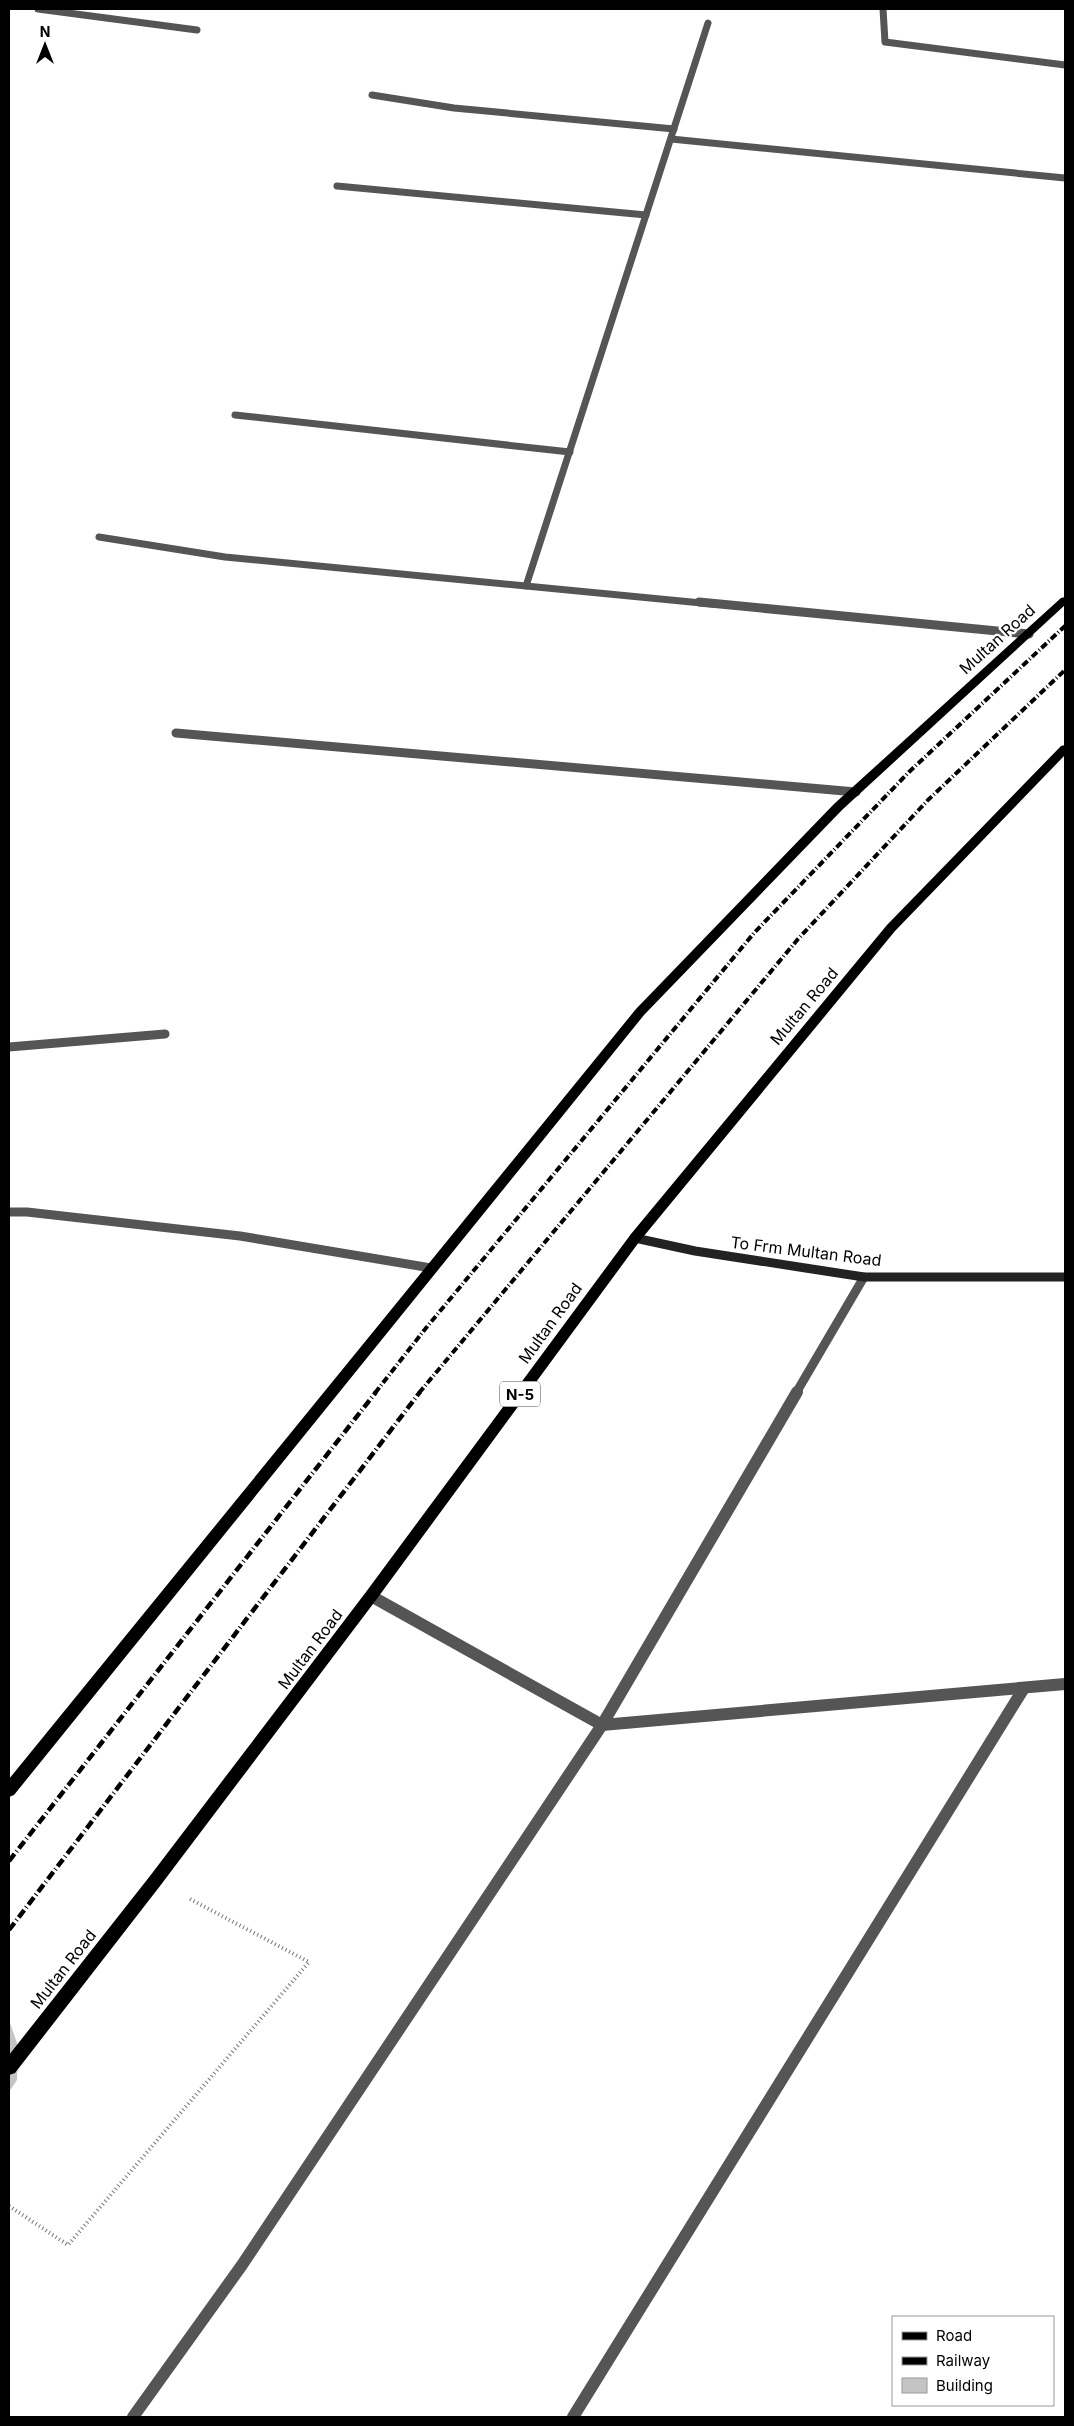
<svg xmlns="http://www.w3.org/2000/svg" width="1074" height="2426" viewBox="0 0 1074 2426" font-family="Inter,sans-serif">
<style>
.building{fill:#c4c4c4}
.lines{fill:none;stroke-linecap:round;stroke-linejoin:round}
.path{stroke:#777;stroke-width:4;stroke-dasharray:1 3;stroke-linecap:butt}
.street-far2{stroke:#555;stroke-width:7}
.street-far1{stroke:#555;stroke-width:9}
.street{stroke:#555;stroke-width:12}
.secondary{stroke:#222;stroke-width:9}
.primary{fill:#000;fill-rule:evenodd}
.rail-far1{stroke:#000;stroke-width:4;stroke-dasharray:7 2.5 1 2.5;stroke-linecap:butt}
.rail{stroke:#000;stroke-width:4.5;stroke-dasharray:9 3 1 3;stroke-linecap:butt}
.labels{text-anchor:middle;dominant-baseline:central;stroke-width:4.5;stroke-linejoin:round;paint-order:stroke}
.shield{fill:#fff;stroke:#4c4c4c;stroke-width:1}
.shield-label{font-size:15px;font-weight:bold;fill:#000}
.street-label{font-size:16px;fill:#000;stroke:#fff}
</style>
<rect width="100%" height="100%" fill="#fff"/>
<!-- building -->
<path class="building" d="M 9,2020 L 18,2046 L 17,2080 L 9,2092 Z"/>
<g class="lines">
<!-- path -->
<path class="path" d="M 9,2206 L 68,2245 L 309,1962 L 188,1898"/>
<!-- street-far2 -->
<g class="street-far2">
<path d="M 38,9 L 197,30"/>
<path d="M 883,9 L 885,42 L 1065,65"/>
<path d="M 372,95 L 454,108 L 674,129"/>
<path d="M 671,139 L 1065,178"/>
<path d="M 337,186 L 646,215"/>
<path d="M 235,415 L 570,452"/>
<path d="M 99,537 L 225,557 L 712,604"/>
<path d="M 526,586 L 708,23"/>
</g>
<!-- street-far1 -->
<g class="street-far1">
<path d="M 699,602 L 1029,634"/>
<path d="M 176,733 L 856,792"/>
<path d="M 9,1047 L 165,1034"/>
<path d="M 9,1212 L 27,1212 L 240,1236 L 431,1268"/>
<path d="M 796,1393 L 864,1277"/>
</g>
<!-- street -->
<g class="street">
<path d="M 371,1596 L 602,1725 L 1065,1684"/>
<path d="M 133,2417 L 242,2265 L 602,1725 L 797,1392"/>
<path d="M 573,2417 L 1024,1688"/>
</g>
<!-- secondary -->
<path class="secondary" d="M 635,1238 L 695,1251 L 864,1277 L 1065,1277"/>
<!-- primary -->
<g class="primary">
<path d="M 1065,597 L 1065,605 L 842,810 L 644,1015 L 14,1795 L 9,1797 L 9,1779 L 636,1009 L 834,804 L 1061,598 Z"/>
<path d="M 1065,745 L 1065,755 L 895,931 L 639,1242 L 376,1600 L 160,1886 L 15,2073 L 9,2075 L 9,2055 L 150,1876 L 366,1592 L 631,1234 L 887,925 L 1061,746 Z"/>
</g>
<!-- rail-far1 -->
<g class="rail-far1">
<path d="M 375,1393 L 426,1328 L 754,933 L 909,772 L 1065,626"/>
<path d="M 419,1393 L 798,939 L 928,800 L 1065,670"/>
</g>
<!-- rail -->
<g class="rail">
<path d="M 9,1861 L 376,1392"/>
<path d="M 9,1930 L 420,1392"/>
</g>
</g>
<g class="labels">
<!-- shield labels -->
<rect class="shield" x="500" y="1381.5" width="40" height="25" rx="4"/>
<g class="shield-label">
<text x="520" y="1394">N-5</text>
</g>
<!-- street labels -->
<g class="street-label">
<text transform="translate(997 639) rotate(-42)">Multan Road</text>
<text transform="translate(804 1006) rotate(-50)">Multan Road</text>
<text transform="translate(806 1251) rotate(7)">To Frm Multan Road</text>
<text transform="translate(550 1323) rotate(-54)">Multan Road</text>
<text transform="translate(310 1649) rotate(-53)">Multan Road</text>
<text transform="translate(63 1969) rotate(-52)">Multan Road</text>
</g>
</g>
<!-- border -->
<rect width="1074" height="2426" fill="none" stroke="#000000" stroke-width="20"/>
<!-- legend -->
<rect x="892" y="2316" width="162" height="90" fill="#ffffff" stroke="#999999"/>
<rect x="902" y="2332" width="25" height="8" fill="#000000" stroke="#999999"/>
<text x="936" y="2341" font-size="15" fill="#000000">Road</text>
<rect x="902" y="2357" width="25" height="8" fill="#000000" stroke="#999999"/>
<text x="936" y="2366" font-size="15" fill="#000000">Railway</text>
<rect x="902" y="2378" width="25" height="15" fill="#c4c4c4" stroke="#999999"/>
<text x="936" y="2391" font-size="15" fill="#000000">Building</text>
<!-- north arrow -->
<g transform="translate(45 45)" stroke="#ffffff" stroke-width="4" paint-order="stroke">
<path d="M0-4L9 19L0 12L-9 19Z" fill="#000000"/>
<text y="-8" font-size="14" font-weight="bold" text-anchor="middle" fill="#000000">N</text>
</g>
</svg>
